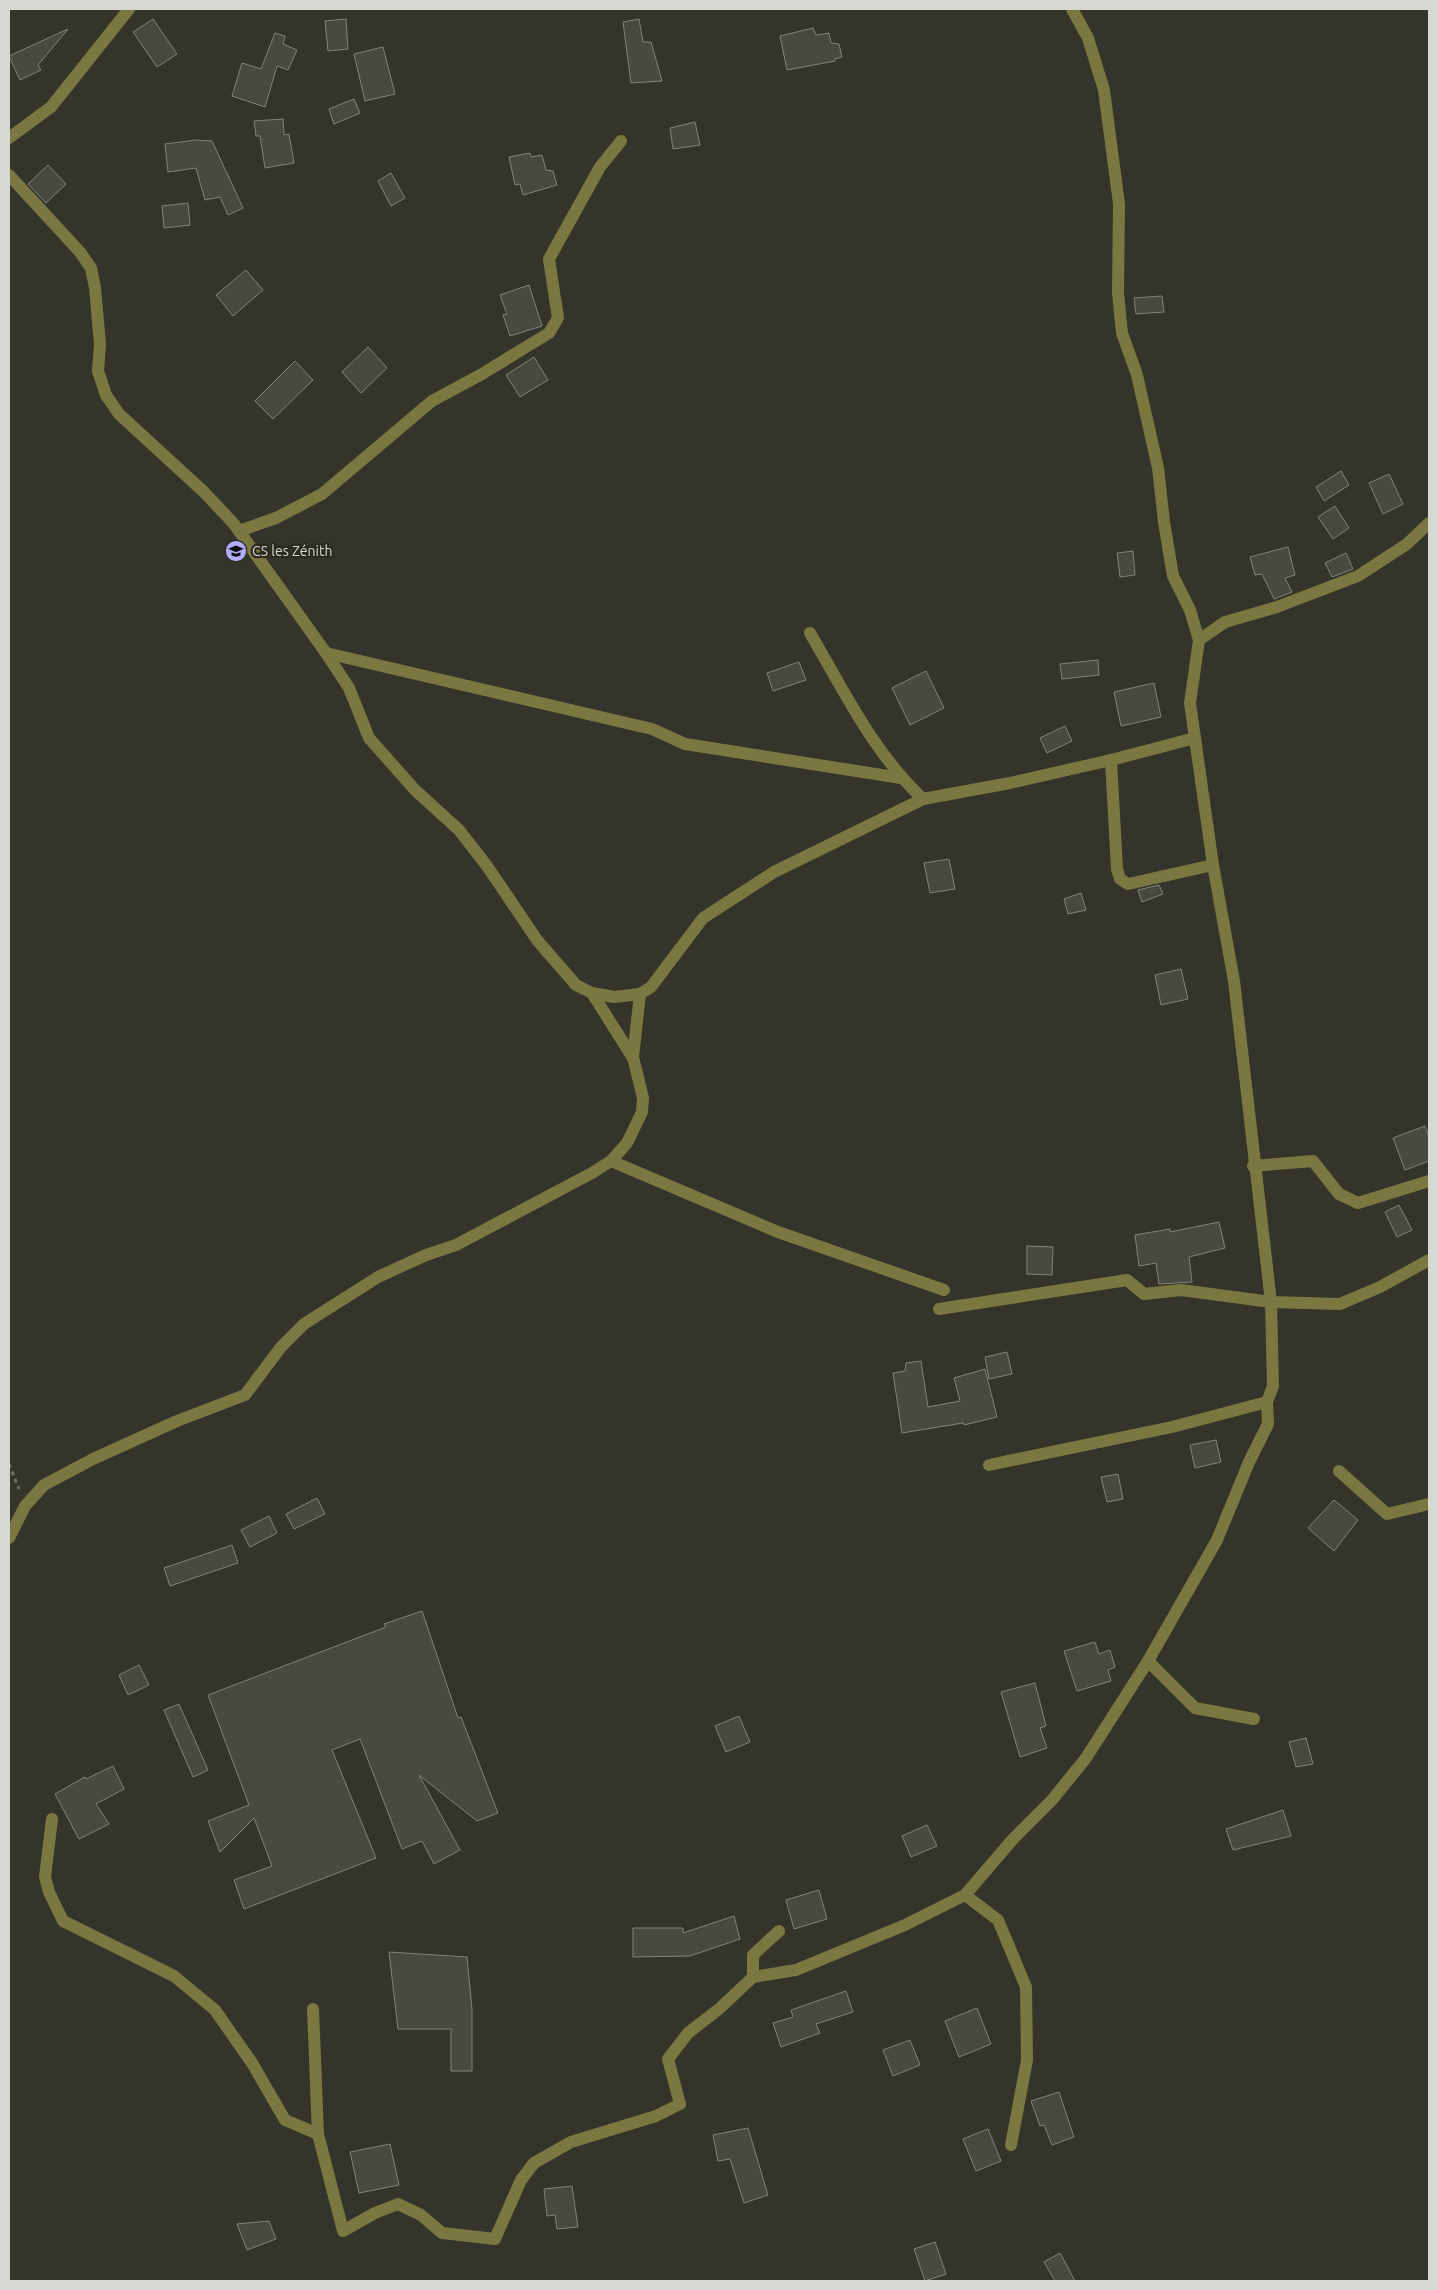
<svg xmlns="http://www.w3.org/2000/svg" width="1438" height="2290" viewBox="0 0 1438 2290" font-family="Ubuntu,sans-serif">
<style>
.building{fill:#494940;stroke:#838379}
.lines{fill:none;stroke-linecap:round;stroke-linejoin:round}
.path{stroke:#707069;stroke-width:3;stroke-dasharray:4 4;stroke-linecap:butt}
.minor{stroke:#7a7840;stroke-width:12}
.labels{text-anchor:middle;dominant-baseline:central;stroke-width:4.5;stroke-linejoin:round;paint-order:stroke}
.poi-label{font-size:14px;fill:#d8d8d3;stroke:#2a2a21;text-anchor:start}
</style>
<rect width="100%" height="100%" fill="#34342b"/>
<!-- building -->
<g class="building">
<path d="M 153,19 L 177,54 L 157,67 L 133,32 Z"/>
<path d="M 346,19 L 348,49 L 328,51 L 325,21 Z"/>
<path d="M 639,19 L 643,42 L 651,42 L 662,81 L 631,83 L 623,22 Z"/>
<path d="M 813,28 L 816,35 L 829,33 L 831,43 L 839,44 L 842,57 L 835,59 L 835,61 L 787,70 L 780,36 Z"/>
<path d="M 68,29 L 38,65 L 41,70 L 20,80 L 9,56 Z"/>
<path d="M 275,33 L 285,36 L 283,44 L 297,50 L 288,70 L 277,66 L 265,107 L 232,96 L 242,63 L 261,69 Z"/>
<path d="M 383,47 L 395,94 L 365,101 L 354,54 Z"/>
<path d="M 354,99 L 360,113 L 334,124 L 329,109 Z"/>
<path d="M 283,119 L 284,135 L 289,134 L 294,163 L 265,168 L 260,136 L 256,136 L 254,121 Z"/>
<path d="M 695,122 L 700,145 L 673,149 L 670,128 Z"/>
<path d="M 196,140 L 212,141 L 243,208 L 228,215 L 220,197 L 205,200 L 196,168 L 168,172 L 165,144 Z"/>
<path d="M 530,153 L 531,157 L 542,155 L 546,170 L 553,171 L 557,185 L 523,195 L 520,184 L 515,185 L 509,157 Z"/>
<path d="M 48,165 L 66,184 L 46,203 L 28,184 Z"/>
<path d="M 391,173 L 405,198 L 391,206 L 378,181 Z"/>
<path d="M 188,203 L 190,225 L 164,228 L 162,206 Z"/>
<path d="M 246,270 L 263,290 L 233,316 L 216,295 Z"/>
<path d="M 529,285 L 542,326 L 510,336 L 503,315 L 507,314 L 500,295 Z"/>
<path d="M 1162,296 L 1164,312 L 1136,314 L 1134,298 Z"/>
<path d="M 368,347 L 387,368 L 361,393 L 342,372 Z"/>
<path d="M 534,357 L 548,380 L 520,397 L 506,375 Z"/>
<path d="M 295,361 L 313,380 L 273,419 L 255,401 Z"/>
<path d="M 1341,471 L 1349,485 L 1324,501 L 1316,487 Z"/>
<path d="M 1389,474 L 1403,504 L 1383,514 L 1369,483 Z"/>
<path d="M 1335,506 L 1349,528 L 1333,539 L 1318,517 Z"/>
<path d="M 1288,547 L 1295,575 L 1285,578 L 1292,592 L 1274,599 L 1262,574 L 1255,575 L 1250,557 Z"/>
<path d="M 1133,551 L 1135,575 L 1120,577 L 1117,553 Z"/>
<path d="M 1346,553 L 1353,569 L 1332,577 L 1325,563 Z"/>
<path d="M 1098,660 L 1099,675 L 1062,679 L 1060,664 Z"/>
<path d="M 799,662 L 806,680 L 773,691 L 767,673 Z"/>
<path d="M 926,671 L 944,708 L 910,725 L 892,688 Z"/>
<path d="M 1154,683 L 1161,717 L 1121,726 L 1114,692 Z"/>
<path d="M 1065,726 L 1072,741 L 1047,753 L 1040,738 Z"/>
<path d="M 949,859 L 955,889 L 930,893 L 924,863 Z"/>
<path d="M 1159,885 L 1163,894 L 1142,902 L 1138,890 Z"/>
<path d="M 1081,893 L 1086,910 L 1068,914 L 1064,899 Z"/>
<path d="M 1181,969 L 1188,999 L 1161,1005 L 1155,975 Z"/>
<path d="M 1425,1126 L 1429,1137 L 1429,1161 L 1405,1170 L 1393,1138 Z"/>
<path d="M 1399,1205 L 1412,1230 L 1397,1237 L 1385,1212 Z"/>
<path d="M 1219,1222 L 1225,1248 L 1189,1257 L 1192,1282 L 1159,1284 L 1156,1263 L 1139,1266 L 1135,1235 L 1170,1229 L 1170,1232 Z"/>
<path d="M 1027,1246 L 1053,1247 L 1052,1275 L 1027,1274 Z"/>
<path d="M 1007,1352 L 1012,1374 L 989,1379 L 985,1357 Z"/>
<path d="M 921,1361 L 928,1407 L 960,1401 L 954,1378 L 985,1369 L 997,1417 L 964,1425 L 963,1423 L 902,1433 L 893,1373 L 905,1371 L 906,1363 Z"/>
<path d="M 1216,1440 L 1221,1462 L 1195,1468 L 1190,1445 Z"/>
<path d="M 1118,1474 L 1123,1499 L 1107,1502 L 1101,1477 Z"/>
<path d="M 317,1498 L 325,1514 L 294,1529 L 286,1514 Z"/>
<path d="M 1334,1500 L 1358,1520 L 1334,1551 L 1308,1528 Z"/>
<path d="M 269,1516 L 277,1533 L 250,1547 L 241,1530 Z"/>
<path d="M 232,1545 L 238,1563 L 170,1586 L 164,1568 Z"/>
<path d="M 422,1611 L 458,1718 L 461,1717 L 498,1813 L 477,1821 L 419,1775 L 460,1850 L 434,1864 L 422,1841 L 402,1849 L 360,1739 L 332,1750 L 376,1858 L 244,1909 L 234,1880 L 272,1866 L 254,1818 L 220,1852 L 208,1821 L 249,1805 L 208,1695 L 386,1627 L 384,1624 Z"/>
<path d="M 1095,1642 L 1099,1654 L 1110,1650 L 1115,1667 L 1108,1670 L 1111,1681 L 1077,1691 L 1064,1651 Z"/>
<path d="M 139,1665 L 149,1685 L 128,1695 L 119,1675 Z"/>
<path d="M 1035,1683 L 1046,1726 L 1040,1728 L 1047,1748 L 1020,1757 L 1001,1692 Z"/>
<path d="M 179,1704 L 208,1770 L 193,1777 L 164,1710 Z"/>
<path d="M 739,1716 L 750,1742 L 726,1752 L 715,1726 Z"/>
<path d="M 1306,1738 L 1313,1764 L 1296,1767 L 1289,1742 Z"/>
<path d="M 113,1766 L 124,1789 L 96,1804 L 109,1824 L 79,1839 L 55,1794 L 85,1777 L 86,1779 Z"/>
<path d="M 1283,1810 L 1291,1836 L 1233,1850 L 1226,1829 Z"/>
<path d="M 927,1825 L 937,1846 L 911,1857 L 902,1836 Z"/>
<path d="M 819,1890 L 827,1919 L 794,1929 L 786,1900 Z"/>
<path d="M 734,1916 L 740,1939 L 690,1956 L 633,1957 L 633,1928 L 683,1928 L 683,1933 Z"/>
<path d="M 389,1952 L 467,1957 L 472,2009 L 472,2071 L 451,2071 L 451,2029 L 398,2029 Z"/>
<path d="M 846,1991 L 853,2012 L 816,2024 L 820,2033 L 781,2047 L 773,2023 L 793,2017 L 791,2010 Z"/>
<path d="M 977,2008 L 991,2044 L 959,2057 L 945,2021 Z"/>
<path d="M 910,2040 L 920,2065 L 893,2076 L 883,2050 Z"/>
<path d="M 1059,2092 L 1074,2137 L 1052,2145 L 1044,2125 L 1040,2126 L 1031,2101 Z"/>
<path d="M 748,2128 L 768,2195 L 744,2203 L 730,2159 L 718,2161 L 713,2135 Z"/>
<path d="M 988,2129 L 1001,2161 L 976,2171 L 963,2139 Z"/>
<path d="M 390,2144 L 399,2185 L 359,2193 L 350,2152 Z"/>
<path d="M 572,2186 L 578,2227 L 557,2229 L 555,2215 L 547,2216 L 544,2189 Z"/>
<path d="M 269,2221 L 276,2239 L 247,2250 L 237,2224 Z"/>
<path d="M 935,2242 L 946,2274 L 925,2281 L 914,2249 Z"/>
<path d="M 1060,2253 L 1075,2281 L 1055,2281 L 1044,2262 Z"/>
</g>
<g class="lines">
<!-- path -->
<path class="path" d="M 9,1464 L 19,1489"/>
<!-- minor -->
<g class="minor">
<path d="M 9,138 L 51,107 L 129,9"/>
<path d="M 9,175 L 80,252 L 91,268 L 95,288 L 100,344 L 98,371 L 106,395 L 119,414 L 204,492 L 234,524 L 326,653 L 349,688 L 369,738 L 415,790 L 459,830 L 487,866 L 537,940 L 576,985 L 592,993 L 614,997 L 640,994 L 651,987 L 703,918 L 774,872 L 923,799 L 1010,783 L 1111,760 L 1195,738"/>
<path d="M 239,531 L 276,518 L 322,494 L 432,401 L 482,374 L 549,333 L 558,318 L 549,259 L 600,167 L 621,141"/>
<path d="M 810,633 C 844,691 873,752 923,799"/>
<path d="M 1199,640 L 1225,622 L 1277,607 L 1358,576 L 1407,544 L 1429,523"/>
<path d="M 326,653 L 652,729 L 685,744 L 901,778"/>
<path d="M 1111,760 L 1117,869 L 1120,879 L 1128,884 L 1213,865"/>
<path d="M 592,993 L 633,1058"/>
<path d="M 611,1161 L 778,1232 L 944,1290"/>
<path d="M 1253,1166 L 1313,1161 L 1339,1194 L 1358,1203 L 1429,1181"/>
<path d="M 939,1309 L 1127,1280 L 1144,1294 L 1181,1290 L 1271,1302 L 1340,1304 L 1380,1287 L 1429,1260"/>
<path d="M 989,1465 L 1172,1427 L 1267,1402"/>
<path d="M 1339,1471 L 1387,1514 L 1429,1504"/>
<path d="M 9,1538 L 25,1506 L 44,1485 L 93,1459 L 177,1421 L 245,1395 L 281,1347 L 304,1324 L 378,1277 L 426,1255 L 456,1245 L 592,1173 L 611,1161 L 627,1143 L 642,1112 L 643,1098 L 633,1057 L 640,994"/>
<path d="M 1148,1661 L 1195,1708 L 1254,1719"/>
<path d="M 52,1819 L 45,1877 L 49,1892 L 63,1921 L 174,1976 L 215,2010 L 252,2063 L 285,2120 L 318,2134"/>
<path d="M 965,1895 L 998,1920 L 1026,1987 L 1027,2060 L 1011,2145"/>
<path d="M 753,1977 L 753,1955 L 779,1931"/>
<path d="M 313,2009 L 318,2134 L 343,2231 L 375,2213 L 398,2204 L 421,2215 L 442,2233 L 495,2239 L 521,2180 L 534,2163 L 571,2142 L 656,2116 L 680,2104 L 668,2059 L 688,2033 L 719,2009 L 753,1977 L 796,1970 L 905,1925 L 965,1895 L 1014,1838 L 1052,1800 L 1086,1758 L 1148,1661 L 1217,1540 L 1249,1462 L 1268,1424 L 1267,1402 L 1273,1386 L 1271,1302 L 1234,981 L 1213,865 L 1190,703 L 1199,640 L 1190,610 L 1173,576 L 1164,522 L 1158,468 L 1137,375 L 1122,333 L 1118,293 L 1119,204 L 1104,90 L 1088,38 L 1072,9"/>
</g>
</g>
<!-- icons -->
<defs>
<g id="school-disc" transform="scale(1.125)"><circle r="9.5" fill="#b2adf9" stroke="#2a2a21"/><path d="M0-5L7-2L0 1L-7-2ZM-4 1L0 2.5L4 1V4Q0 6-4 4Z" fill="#111"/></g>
</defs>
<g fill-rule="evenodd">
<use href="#school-disc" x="236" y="551"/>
</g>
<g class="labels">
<!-- poi labels -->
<g class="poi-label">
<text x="252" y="551">CS les Zénith</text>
</g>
</g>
<!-- border -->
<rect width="1438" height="2290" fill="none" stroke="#d8d8d3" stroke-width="20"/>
</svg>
